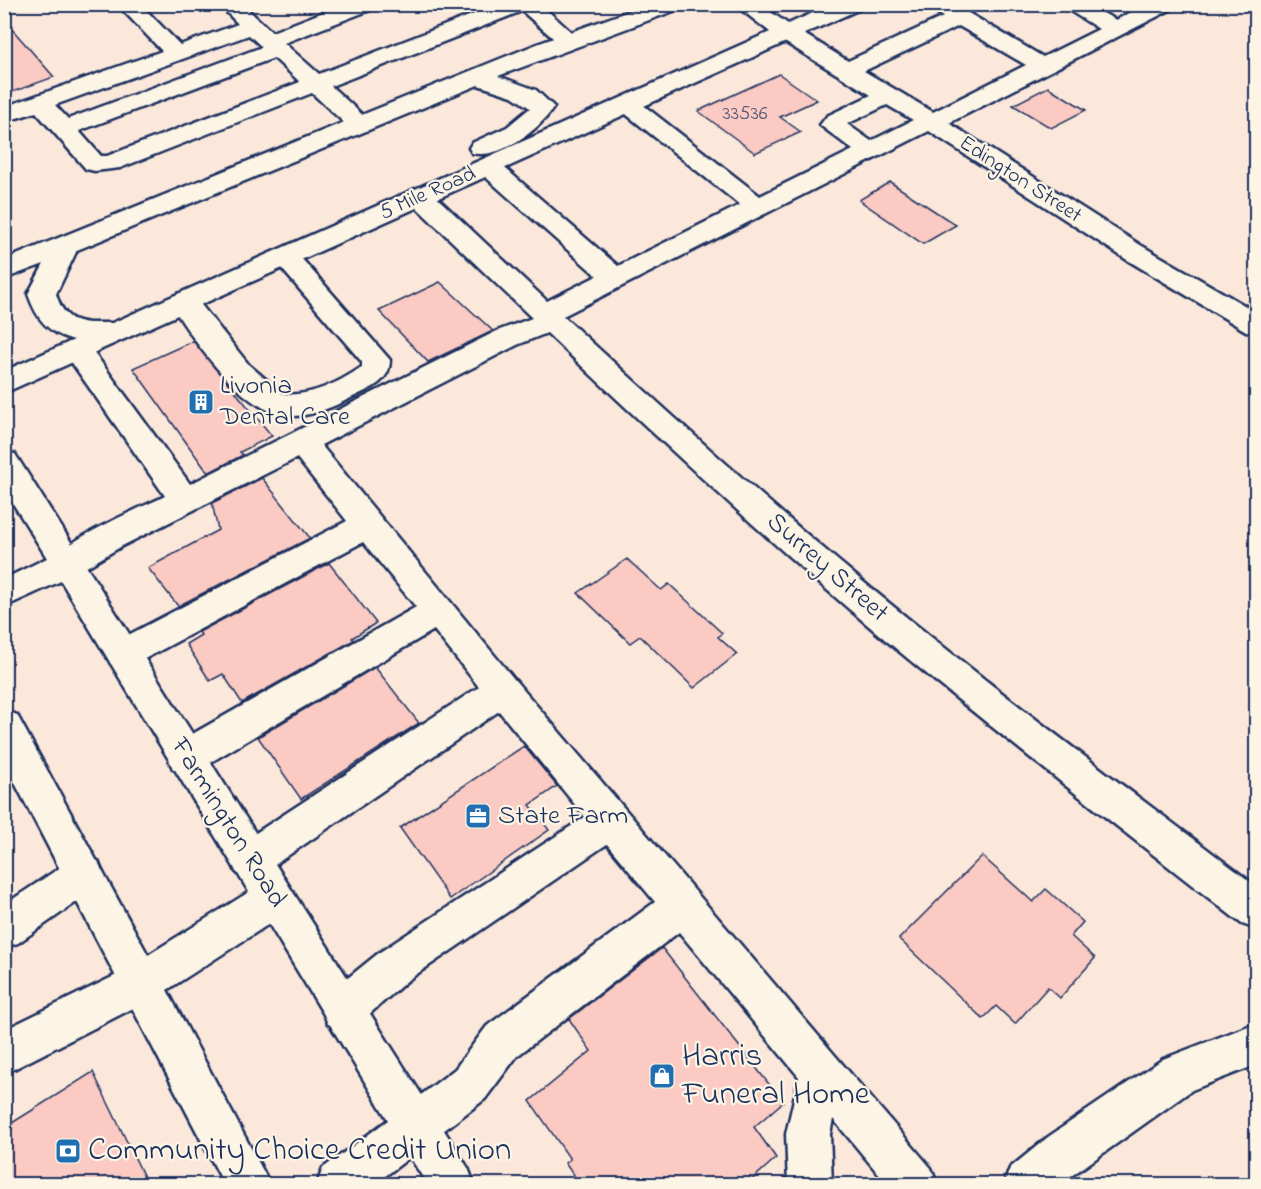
<svg xmlns="http://www.w3.org/2000/svg" width="1261" height="1189" viewBox="0 0 1261 1189" font-family="'Indie Flower',sans-serif">
<style>
.building{fill:#facac3;stroke:#1b2f5e;stroke-width:1.5}
.lines{fill:none;stroke-linecap:round;stroke-linejoin:round}
.minor-casing{stroke:#1b2f5e;stroke-width:5}
.major-casing{stroke:#1b2f5e;stroke-width:5}
.minor{fill:#fcf5e5;fill-rule:evenodd}
.major{fill:#fcf5e5;fill-rule:evenodd}
.labels{text-anchor:middle;dominant-baseline:central;stroke-width:4.5;stroke-linejoin:round;paint-order:stroke}
.far-number-label{font-size:20px;fill:#535677}
.far-street-label{font-size:22px;fill:#1b2f5e;stroke:#fcf5e5}
.poi-label{font-size:27px;fill:#1b2f5e;stroke:#fcf5e5;text-anchor:start}
.street-label{font-size:27px;fill:#1b2f5e;stroke:#fcf5e5}
.near-poi-label{font-size:33px;fill:#1b2f5e;stroke:#fcf5e5;text-anchor:start}
</style>
<rect width="100%" height="100%" fill="#fbe8db"/>
<filter id="ink" filterUnits="userSpaceOnUse"><feTurbulence type="fractalNoise" baseFrequency=".0167" numOctaves="2"/><feDisplacementMap in="SourceGraphic" scale="12" xChannelSelector="R" yChannelSelector="G"/><feConvolveMatrix kernelMatrix="1 2 1 2 8 2 1 2 1" color-interpolation-filters="sRGB"/></filter>
<g filter="url(#ink)">
<!-- building -->
<g class="building">
<path d="M 4,20 L 54,77 L 4,95 Z"/>
<path d="M 779,74 L 817,100 L 780,117 L 801,132 L 755,153 L 698,111 Z"/>
<path d="M 1048,87 L 1086,110 L 1051,128 L 1013,105 Z"/>
<path d="M 890,182 L 956,225 L 923,244 L 859,200 Z"/>
<path d="M 440,282 L 493,331 L 428,362 L 379,311 Z"/>
<path d="M 193,341 L 272,436 L 240,452 L 243,455 L 208,473 L 133,368 Z"/>
<path d="M 262,478 L 310,538 L 178,606 L 148,568 L 218,530 L 212,503 Z"/>
<path d="M 627,559 L 661,590 L 669,584 L 722,633 L 718,637 L 737,654 L 694,688 L 640,636 L 630,643 L 578,593 Z"/>
<path d="M 329,563 L 376,623 L 352,638 L 354,640 L 242,703 L 223,674 L 210,681 L 186,644 L 201,635 L 199,632 Z"/>
<path d="M 375,667 L 419,723 L 301,799 L 258,737 Z"/>
<path d="M 524,746 L 557,786 L 530,805 L 549,830 L 450,899 L 400,828 Z"/>
<path d="M 982,856 L 1033,902 L 1046,889 L 1083,922 L 1071,936 L 1095,958 L 1060,998 L 1048,987 L 1015,1024 L 996,1006 L 983,1019 L 899,939 Z"/>
<path d="M 662,948 L 783,1102 L 754,1127 L 776,1158 L 746,1185 L 580,1185 L 565,1163 L 570,1159 L 530,1101 L 591,1051 L 569,1019 Z"/>
<path d="M 93,1072 L 148,1185 L 4,1185 L 4,1128 Z"/>
</g>
<g class="lines">
<!-- minor casing -->
<g class="minor-casing">
<g id="minor">
<path d="M 117,4 L 140,4 L 180,45 L 238,24 L 219,4 L 242,4 L 272,32 L 344,4 L 375,4 L 373,9 L 284,43 L 319,74 L 500,4 L 540,4 L 580,40 L 577,45 L 561,45 L 522,11 L 331,86 L 368,120 L 372,125 L 368,130 L 352,130 L 312,93 L 120,168 L 95,171 L 86,169 L 36,112 L 4,122 L 4,107 L 162,51 ZM 249,35 L 262,47 L 68,119 L 55,105 ZM 274,58 L 300,82 L 107,156 L 101,156 L 79,131 Z"/>
<path d="M 933,4 L 953,4 L 1043,57 L 1099,29 L 1059,4 L 1086,4 L 1116,20 L 1147,4 L 1174,4 L 1172,9 L 949,123 L 1142,246 L 1256,312 L 1256,333 L 1246,331 L 1124,258 L 929,131 L 563,316 C 673,417 784,518 900,612 C 1017,707 1137,796 1256,886 L 1256,929 L 1242,924 C 1119,828 996,732 876,632 C 763,536 654,435 547,333 L 517,345 L 321,445 L 514,679 L 931,1168 L 937,1184 L 887,1184 L 833,1119 L 830,1134 L 832,1184 L 788,1184 L 786,1134 L 799,1077 L 679,932 L 517,1056 L 485,1099 L 430,1141 L 415,1148 L 400,1141 L 393,1126 L 400,1111 L 455,1069 L 487,1026 L 655,902 L 607,844 L 408,980 L 358,1024 L 343,1030 L 328,1024 L 322,1009 L 328,994 L 380,952 L 585,817 L 499,711 L 264,872 L 250,877 L 236,872 L 231,859 L 236,846 L 479,687 L 434,630 L 199,769 L 186,773 L 173,769 L 168,757 L 173,745 L 416,607 L 363,542 L 135,664 L 123,668 L 111,664 L 106,654 L 111,644 L 347,521 L 297,458 L 122,546 L 78,572 L 67,576 L 56,572 L 51,563 C 63,540 139,509 165,496 L 63,350 L 67,343 L 77,340 L 87,343 L 190,484 L 497,331 L 532,318 L 412,203 L 408,197 L 412,191 L 421,189 L 430,191 L 547,301 L 597,276 L 481,173 L 478,168 L 481,163 L 490,161 L 499,163 L 618,266 L 740,205 L 622,111 L 618,106 L 622,101 L 638,101 L 760,196 L 853,150 L 820,125 L 827,116 L 871,95 L 778,38 L 775,33 L 778,28 L 794,28 L 848,61 L 943,17 L 931,7 ZM 959,26 L 1026,65 L 933,112 L 864,71 ZM 887,105 L 913,120 L 871,141 L 847,124 Z"/>
<path d="M 286,248 L 295,251 L 390,360 C 390,381 372,388 355,396 C 335,406 312,417 290,416 C 242,413 194,341 170,303 L 174,296 L 184,294 L 194,296 L 249,365 L 283,394 C 310,397 340,382 362,367 L 362,362 L 277,263 L 273,257 L 277,251 Z"/>
<path d="M 84,856 L 98,861 L 103,874 L 98,887 L 18,943 L 4,948 L 4,905 L 70,861 Z"/>
<path d="M 141,963 L 155,969 L 161,983 L 155,997 L 4,1074 L 4,1030 Z"/>
<path d="M 1256,1023 L 1256,1065 L 1192,1090 L 1060,1184 L 1004,1184 L 1010,1168 L 1048,1137 L 1163,1059 Z"/>
</g>
</g>
<!-- major casing -->
<g class="major-casing">
<g id="major">
<path d="M 649,4 L 681,4 L 679,9 L 498,76 L 536,90 L 554,107 C 540,129 500,160 472,153 L 469,148 L 472,143 L 507,127 L 530,108 L 512,96 L 478,85 L 77,250 L 56,294 C 66,326 82,323 112,323 L 770,32 L 734,4 L 759,4 L 788,24 L 833,4 L 862,4 L 860,9 L 4,393 L 4,371 L 74,340 C 48,333 37,320 28,294 L 44,264 L 4,279 L 4,260 L 537,44 Z"/>
<path d="M 4,451 L 15,454 L 468,1168 L 474,1184 L 427,1184 L 410,1157 L 375,1184 L 317,1184 L 323,1168 L 388,1120 L 269,924 L 167,990 L 270,1184 L 224,1184 L 4,762 L 4,710 L 17,715 L 148,955 L 249,892 L 61,581 L 4,607 L 4,579 L 47,558 L 4,489 Z"/>
</g>
</g>
<!-- minor -->
<use href="#minor" class="minor"/>
<!-- major -->
<use href="#major" class="major"/>
</g>
</g>
<!-- icons -->
<defs>
<g id="building-square" transform="scale(1.35)"><rect x="-9" y="-9" width="18" height="18" rx="4" fill="#1f6fb2" stroke="#fcf5e5"/><path d="M-4-6H4V6H1V3H-1V6H-4ZM-2.5-4.3h1.7v1.8h-1.7ZM.8-4.3h1.7v1.8H.8ZM-2.5-1h1.7V.8h-1.7ZM.8-1h1.7V.8H.8Z" fill="#fff"/></g>
<g id="office-square" transform="scale(1.35)"><rect x="-9" y="-9" width="18" height="18" rx="4" fill="#1f6fb2" stroke="#fcf5e5"/><path d="M-6-3h4V-5.5h4V-3h4V5H-6ZM-1-4.5V-3h2v-1.5ZM-6 0V1H6V0Z" fill="#fff"/></g>
<g id="shop-square" transform="scale(1.35)"><rect x="-9" y="-9" width="18" height="18" rx="4" fill="#1f6fb2" stroke="#fcf5e5"/><path d="M-5-2.5h2.3a2.7 3.5 0 0 1 5.4 0H5L5.5 6h-11ZM-1.5-2.5h3a1.5 2.3 0 0 0-3 0Z" fill="#fff"/></g>
<g id="bank-square" transform="scale(1.35)"><rect x="-9" y="-9" width="18" height="18" rx="4" fill="#1f6fb2" stroke="#fcf5e5"/><path d="M-6-4H6V4H-6ZM0-2.3a2.3 2.3 0 1 0 0 4.6a2.3 2.3 0 1 0 0-4.6Z" fill="#fff"/></g>
</defs>
<g fill-rule="evenodd">
<use href="#building-square" x="201" y="402"/>
<use href="#office-square" x="478" y="816"/>
<use href="#shop-square" x="662" y="1076"/>
<use href="#bank-square" x="68" y="1151"/>
</g>
<g class="labels">
<!-- far-number labels -->
<g class="far-number-label">
<text x="745" y="114">33536</text>
</g>
<!-- far-street labels -->
<g class="far-street-label">
<text transform="translate(1020 180) rotate(33)">Edington Street</text>
<text transform="translate(428 194) rotate(-24)">5 Mile Road</text>
</g>
<!-- poi labels -->
<g class="poi-label">
<text x="220" y="386">Livonia<tspan x="220" dy="31">Dental Care</tspan></text>
<text x="498" y="816">State Farm</text>
</g>
<!-- street labels -->
<g class="street-label">
<text transform="translate(827 568) rotate(41)">Surrey Street</text>
<text transform="translate(228 823) rotate(58)">Farmington Road</text>
</g>
<!-- near-poi labels -->
<g class="near-poi-label">
<text x="682" y="1057">Harris<tspan x="682" dy="38">Funeral Home</tspan></text>
<text x="88" y="1151">Community Choice Credit Union</text>
</g>
</g>
<!-- margin -->
<rect width="1261" height="1189" fill="none" stroke="#fcf5e5" stroke-width="24"/>
<rect x="12" y="12" width="1237" height="1165" fill="none" stroke="#1b2f5e" stroke-width="2" filter="url(#ink)"/>
</svg>
